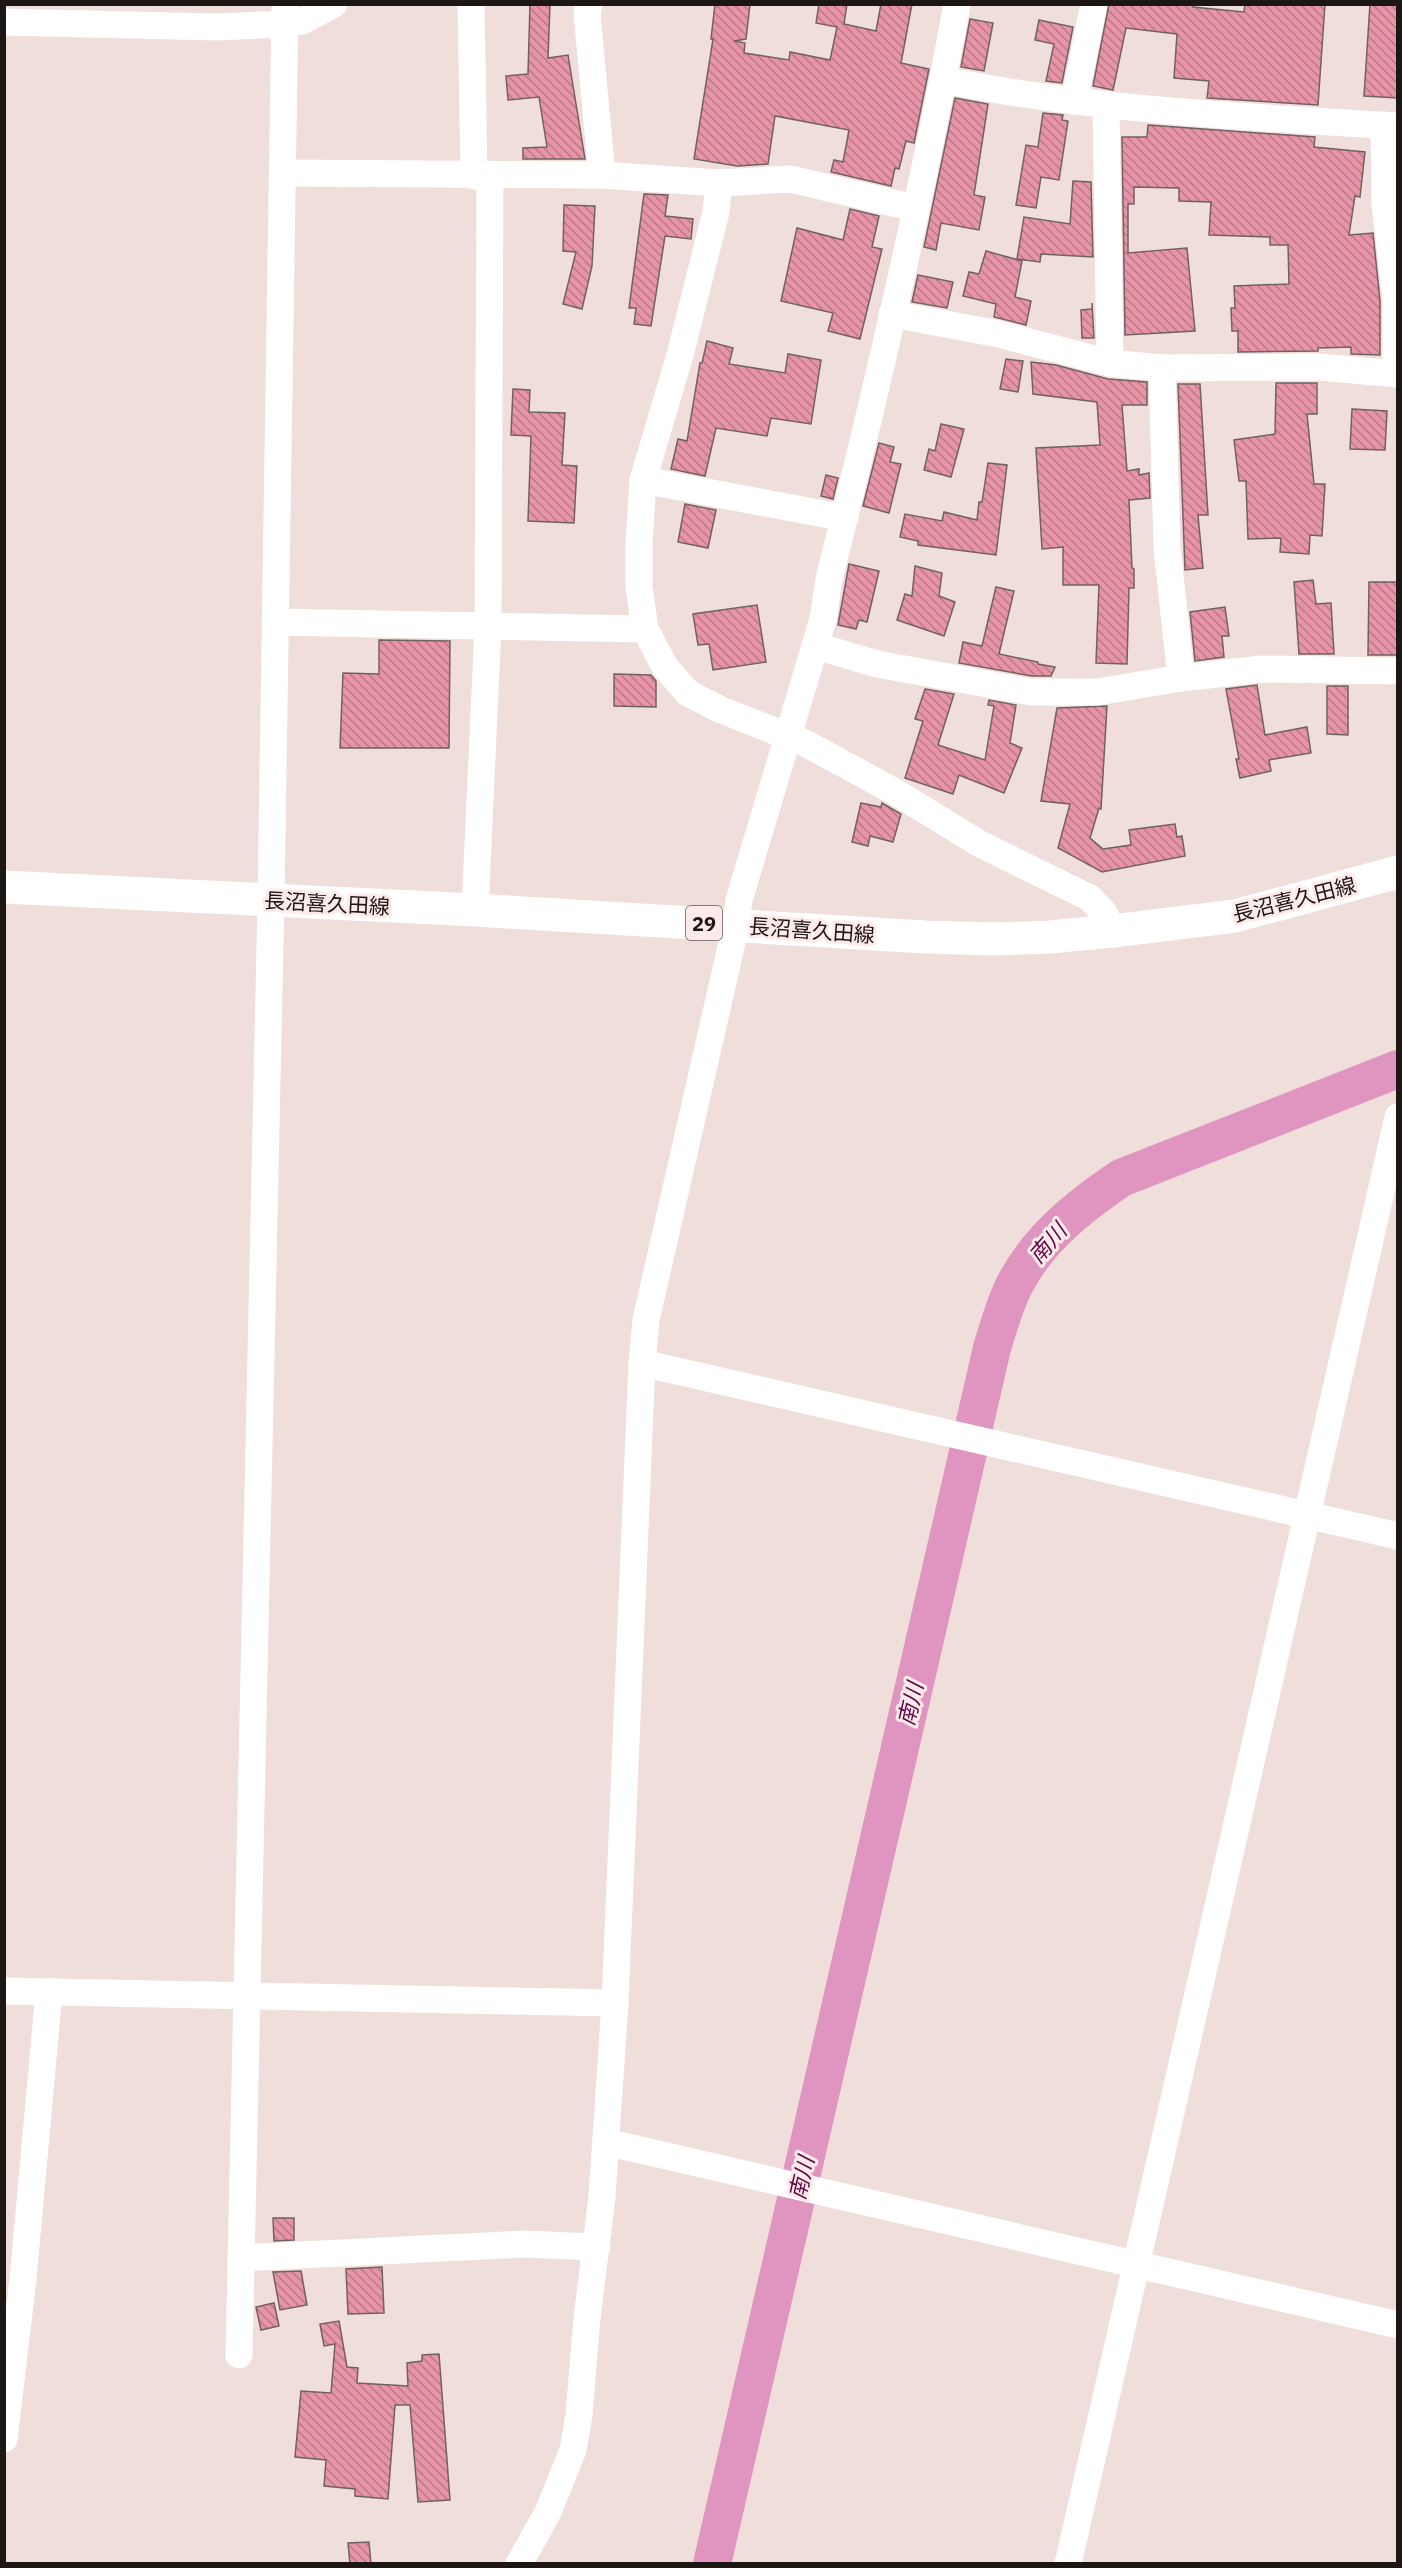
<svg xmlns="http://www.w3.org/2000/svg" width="1402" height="2568" viewBox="0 0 1402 2568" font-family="'IBM Plex Sans','Noto Sans JP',sans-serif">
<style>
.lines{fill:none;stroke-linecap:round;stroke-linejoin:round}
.river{stroke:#df95c0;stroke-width:38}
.building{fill:url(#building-back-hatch);stroke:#716164;stroke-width:1.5}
.minor{stroke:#fff;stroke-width:27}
.major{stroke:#fff;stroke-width:33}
.labels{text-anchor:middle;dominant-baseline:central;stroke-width:6;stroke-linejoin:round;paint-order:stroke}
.shield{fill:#feebe9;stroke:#605655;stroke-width:1.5}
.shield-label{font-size:20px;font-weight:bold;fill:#1c1615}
.street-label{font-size:21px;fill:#1c1615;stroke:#feebe9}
.water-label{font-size:22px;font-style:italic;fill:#5e0645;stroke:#feebe9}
</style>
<defs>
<pattern id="building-back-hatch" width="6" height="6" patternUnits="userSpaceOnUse" patternTransform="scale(1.5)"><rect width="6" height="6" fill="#e894a7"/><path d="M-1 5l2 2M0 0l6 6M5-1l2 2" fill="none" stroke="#bb7887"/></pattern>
</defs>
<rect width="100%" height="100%" fill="#f0dedb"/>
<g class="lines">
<!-- river -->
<path class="river" d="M 712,2564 L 992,1348 C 999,1326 1005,1302 1016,1282 C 1040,1237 1080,1206 1121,1178 L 1398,1069"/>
</g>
<!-- building -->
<g class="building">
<path d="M 530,4 L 550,4 L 548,58 L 568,55 L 585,159 L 523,159 L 523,148 L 547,147 L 539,97 L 508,100 L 506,76 L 528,74 Z"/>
<path d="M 715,4 L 750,4 L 746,39 L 734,41 L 745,43 L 744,53 L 789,60 L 790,52 L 830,60 L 837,27 L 816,23 L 819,4 L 847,4 L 844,24 L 876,31 L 881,4 L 912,4 L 901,63 L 929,69 L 914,143 L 906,141 L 899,169 L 895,168 L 891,186 L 831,172 L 834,160 L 843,162 L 849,130 L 775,116 L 768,164 L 737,166 L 694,159 L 713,39 L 711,39 Z"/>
<path d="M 1109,4 L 1193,4 L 1193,7 L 1244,12 L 1245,4 L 1325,4 L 1318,105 L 1207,98 L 1209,81 L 1174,78 L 1177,34 L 1126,28 L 1113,90 L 1093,86 Z"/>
<path d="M 1370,4 L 1398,4 L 1398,98 L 1364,96 Z"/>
<path d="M 970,19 L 993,23 L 984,71 L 961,67 Z"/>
<path d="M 1039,20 L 1073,27 L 1062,83 L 1046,81 L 1054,44 L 1035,40 Z"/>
<path d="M 955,98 L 988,104 L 974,195 L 985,197 L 979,230 L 941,223 L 936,250 L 924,247 Z"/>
<path d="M 1043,113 L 1063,115 L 1062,120 L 1068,121 L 1059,180 L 1041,177 L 1036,208 L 1016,205 L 1026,145 L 1038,147 Z"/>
<path d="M 1148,125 L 1315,137 L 1314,147 L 1365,152 L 1360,197 L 1355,196 L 1349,235 L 1373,233 L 1380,301 L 1380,355 L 1351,354 L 1351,347 L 1318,348 L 1318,351 L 1238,352 L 1238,331 L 1232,331 L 1231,308 L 1235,308 L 1234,286 L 1289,284 L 1288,245 L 1270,245 L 1270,237 L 1209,235 L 1211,202 L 1179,201 L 1179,188 L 1134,187 L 1134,204 L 1128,204 L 1128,253 L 1187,248 L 1195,331 L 1125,335 L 1122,137 L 1147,137 Z"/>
<path d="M 1073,181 L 1091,182 L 1093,257 L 1041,254 L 1040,262 L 1017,259 L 1024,217 L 1070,224 Z"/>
<path d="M 644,194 L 668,195 L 665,216 L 693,219 L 691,239 L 665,236 L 651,326 L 634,324 L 636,308 L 629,308 Z"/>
<path d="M 564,205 L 595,206 L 592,266 L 582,309 L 563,304 L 576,252 L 563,251 Z"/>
<path d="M 850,209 L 879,216 L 872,247 L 882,249 L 860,339 L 828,331 L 833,313 L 781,301 L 797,228 L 843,240 Z"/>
<path d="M 986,251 L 1022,261 L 1015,297 L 1031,301 L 1026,325 L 994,317 L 996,304 L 963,296 L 969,272 L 979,274 Z"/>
<path d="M 918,275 L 953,282 L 947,308 L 912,302 Z"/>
<path d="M 1092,303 L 1094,338 L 1082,338 L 1081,310 L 1092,309 Z"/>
<path d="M 707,341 L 733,348 L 729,364 L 785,373 L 788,354 L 821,360 L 811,424 L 771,418 L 767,436 L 716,428 L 705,476 L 671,469 L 678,439 L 687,441 L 700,363 L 702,363 Z"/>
<path d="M 1006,359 L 1023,361 L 1018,392 L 1000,389 Z"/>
<path d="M 1031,362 L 1056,365 L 1108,379 L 1147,382 L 1147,405 L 1122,405 L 1127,471 L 1139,469 L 1139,475 L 1149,473 L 1150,498 L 1129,500 L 1132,568 L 1134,569 L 1134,588 L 1129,588 L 1127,664 L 1096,663 L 1099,585 L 1063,585 L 1063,547 L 1042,549 L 1036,448 L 1100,445 L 1097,402 L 1033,394 Z"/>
<path d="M 1276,383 L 1317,383 L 1317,414 L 1307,414 L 1314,484 L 1325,484 L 1322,536 L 1310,535 L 1309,554 L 1280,552 L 1281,538 L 1248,539 L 1246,481 L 1239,481 L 1234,440 L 1275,434 Z"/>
<path d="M 1178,384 L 1200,384 L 1208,515 L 1198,515 L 1203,568 L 1185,570 Z"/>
<path d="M 513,389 L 530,390 L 529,412 L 565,413 L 562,465 L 577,466 L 574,523 L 528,521 L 531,436 L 511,435 Z"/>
<path d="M 1352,409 L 1387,411 L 1385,450 L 1350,449 Z"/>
<path d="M 941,424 L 964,429 L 951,477 L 924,470 L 929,449 L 935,451 Z"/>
<path d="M 879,443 L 894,447 L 890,462 L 901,464 L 889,513 L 863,506 Z"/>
<path d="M 988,463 L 1007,465 L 996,555 L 918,545 L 918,541 L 900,537 L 905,514 L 942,521 L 944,512 L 977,520 L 979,502 L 982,502 Z"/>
<path d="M 826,475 L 838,478 L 833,499 L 821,496 Z"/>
<path d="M 685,504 L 716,510 L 708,548 L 678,542 Z"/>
<path d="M 849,564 L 879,571 L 867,622 L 859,620 L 856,629 L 838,625 Z"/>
<path d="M 915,566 L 942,573 L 939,596 L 955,602 L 944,636 L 897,620 L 905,594 L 912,596 Z"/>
<path d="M 1313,580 L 1316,604 L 1331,603 L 1334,654 L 1299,654 L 1294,582 Z"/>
<path d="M 1369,582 L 1398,582 L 1398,655 L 1368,655 Z"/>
<path d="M 996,587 L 1014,591 L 999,654 L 1038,662 L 1038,664 L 1055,667 L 1051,676 L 1032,676 L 959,663 L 963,642 L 982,646 Z"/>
<path d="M 757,605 L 766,662 L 713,670 L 709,644 L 698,645 L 693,614 Z"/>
<path d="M 1225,607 L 1229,636 L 1222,636 L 1224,657 L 1195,661 L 1190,612 Z"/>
<path d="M 379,640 L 450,641 L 449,748 L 340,748 L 343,673 L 379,674 Z"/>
<path d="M 614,674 L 651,675 L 656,681 L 656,707 L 614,706 Z"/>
<path d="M 1257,685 L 1265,735 L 1307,727 L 1311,753 L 1269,760 L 1271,771 L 1240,778 L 1236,759 L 1239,759 L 1226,689 Z"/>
<path d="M 1327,686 L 1348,686 L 1348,735 L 1327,734 Z"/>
<path d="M 925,689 L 954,694 L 938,745 L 985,760 L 994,706 L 988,705 L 989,700 L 1016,705 L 1010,743 L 1022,748 L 1004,793 L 959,775 L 953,794 L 905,778 L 923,721 L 915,719 Z"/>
<path d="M 1107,706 L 1101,809 L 1099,808 L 1090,838 L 1103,849 L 1131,845 L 1129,830 L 1175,824 L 1177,837 L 1182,836 L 1185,856 L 1102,872 L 1058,848 L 1070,804 L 1041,801 L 1057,708 Z"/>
<path d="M 861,803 L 881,807 L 882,803 L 901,814 L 893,842 L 870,836 L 868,846 L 852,842 Z"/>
<path d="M 273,2218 L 294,2218 L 294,2240 L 274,2241 Z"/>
<path d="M 382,2267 L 384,2313 L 348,2314 L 346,2269 Z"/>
<path d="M 301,2271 L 307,2305 L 280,2310 L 273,2272 Z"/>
<path d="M 274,2303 L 279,2326 L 261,2330 L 256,2307 Z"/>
<path d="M 339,2321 L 347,2367 L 358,2368 L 357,2383 L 408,2386 L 407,2363 L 422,2361 L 422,2355 L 439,2354 L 450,2500 L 418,2502 L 410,2405 L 395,2405 L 388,2499 L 355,2496 L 355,2489 L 324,2486 L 326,2460 L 295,2457 L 301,2391 L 331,2393 L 335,2344 L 324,2346 L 320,2324 Z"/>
<path d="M 369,2542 L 371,2564 L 350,2564 L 348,2543 Z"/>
</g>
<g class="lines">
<!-- minor -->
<g class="minor">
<path d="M 471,4 L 474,176"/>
<path d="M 589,4 L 587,14 L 602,175"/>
<path d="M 4,22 L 217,27 L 284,24 L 302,21 L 334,4"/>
<path d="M 943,80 C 1093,110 1245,117 1398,126"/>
<path d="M 1074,101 L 1094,4"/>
<path d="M 1106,105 L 1110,363"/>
<path d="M 1384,125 L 1385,203 L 1396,300 L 1396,374"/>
<path d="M 284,173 L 602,175 L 719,183 L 790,179 L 915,208"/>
<path d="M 719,183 L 716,212 L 680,355 L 643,480 L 639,543 L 639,587 L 645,629 L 665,667 L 688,693 L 719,709 L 807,744 L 897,793 L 980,844 L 1090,898 L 1104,913 L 1113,931"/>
<path d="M 892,314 L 999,334 L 1110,363 L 1162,368 L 1319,367 L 1398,374"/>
<path d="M 1162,368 L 1167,548 L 1181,678"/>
<path d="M 643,480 L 845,518"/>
<path d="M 276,622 L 645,629"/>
<path d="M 816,646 L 877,664 L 1031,692 L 1098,692 L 1181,678 L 1262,669 L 1398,671"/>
<path d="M 475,910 L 488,626 L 490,175"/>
<path d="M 642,1363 L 1398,1536"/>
<path d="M 4,1991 L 615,2003"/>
<path d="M 606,2142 L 1398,2325"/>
<path d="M 241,2258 L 523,2244 L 597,2247"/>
<path d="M 239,2355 L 271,900 L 285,4"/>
<path d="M 4,2439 L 23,2279 L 49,1992"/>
<path d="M 519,2564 L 548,2512 L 573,2450 L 579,2415 L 587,2318 L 602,2197 L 615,2003 L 642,1363 L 646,1320 L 736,925 L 739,900 L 823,619 L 829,579 C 877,389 922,197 957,4"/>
<path d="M 1068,2564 L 1398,1117"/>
</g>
<!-- major -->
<path class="major" d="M 4,887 L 475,910 L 925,937 L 994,939 L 1050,937 L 1113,931 L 1235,916 L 1398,872"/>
</g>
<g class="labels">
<!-- shield labels -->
<rect class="shield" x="686" y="906" width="36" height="34" rx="4.5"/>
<g class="shield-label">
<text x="704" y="923">29</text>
</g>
<!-- street labels -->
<g class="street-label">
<text transform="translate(1294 899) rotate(-14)">長沼喜久田線</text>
<text transform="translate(327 903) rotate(3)">長沼喜久田線</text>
<text transform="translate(812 930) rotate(4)">長沼喜久田線</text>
</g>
<!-- water labels -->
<g class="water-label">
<text transform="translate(1047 1243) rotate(-49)">南川</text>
<text transform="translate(910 1704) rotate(-77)">南川</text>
<text transform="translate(801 2178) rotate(-77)">南川</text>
</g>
</g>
<!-- border -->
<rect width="1402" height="2568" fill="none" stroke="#1c1615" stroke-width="12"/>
</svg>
